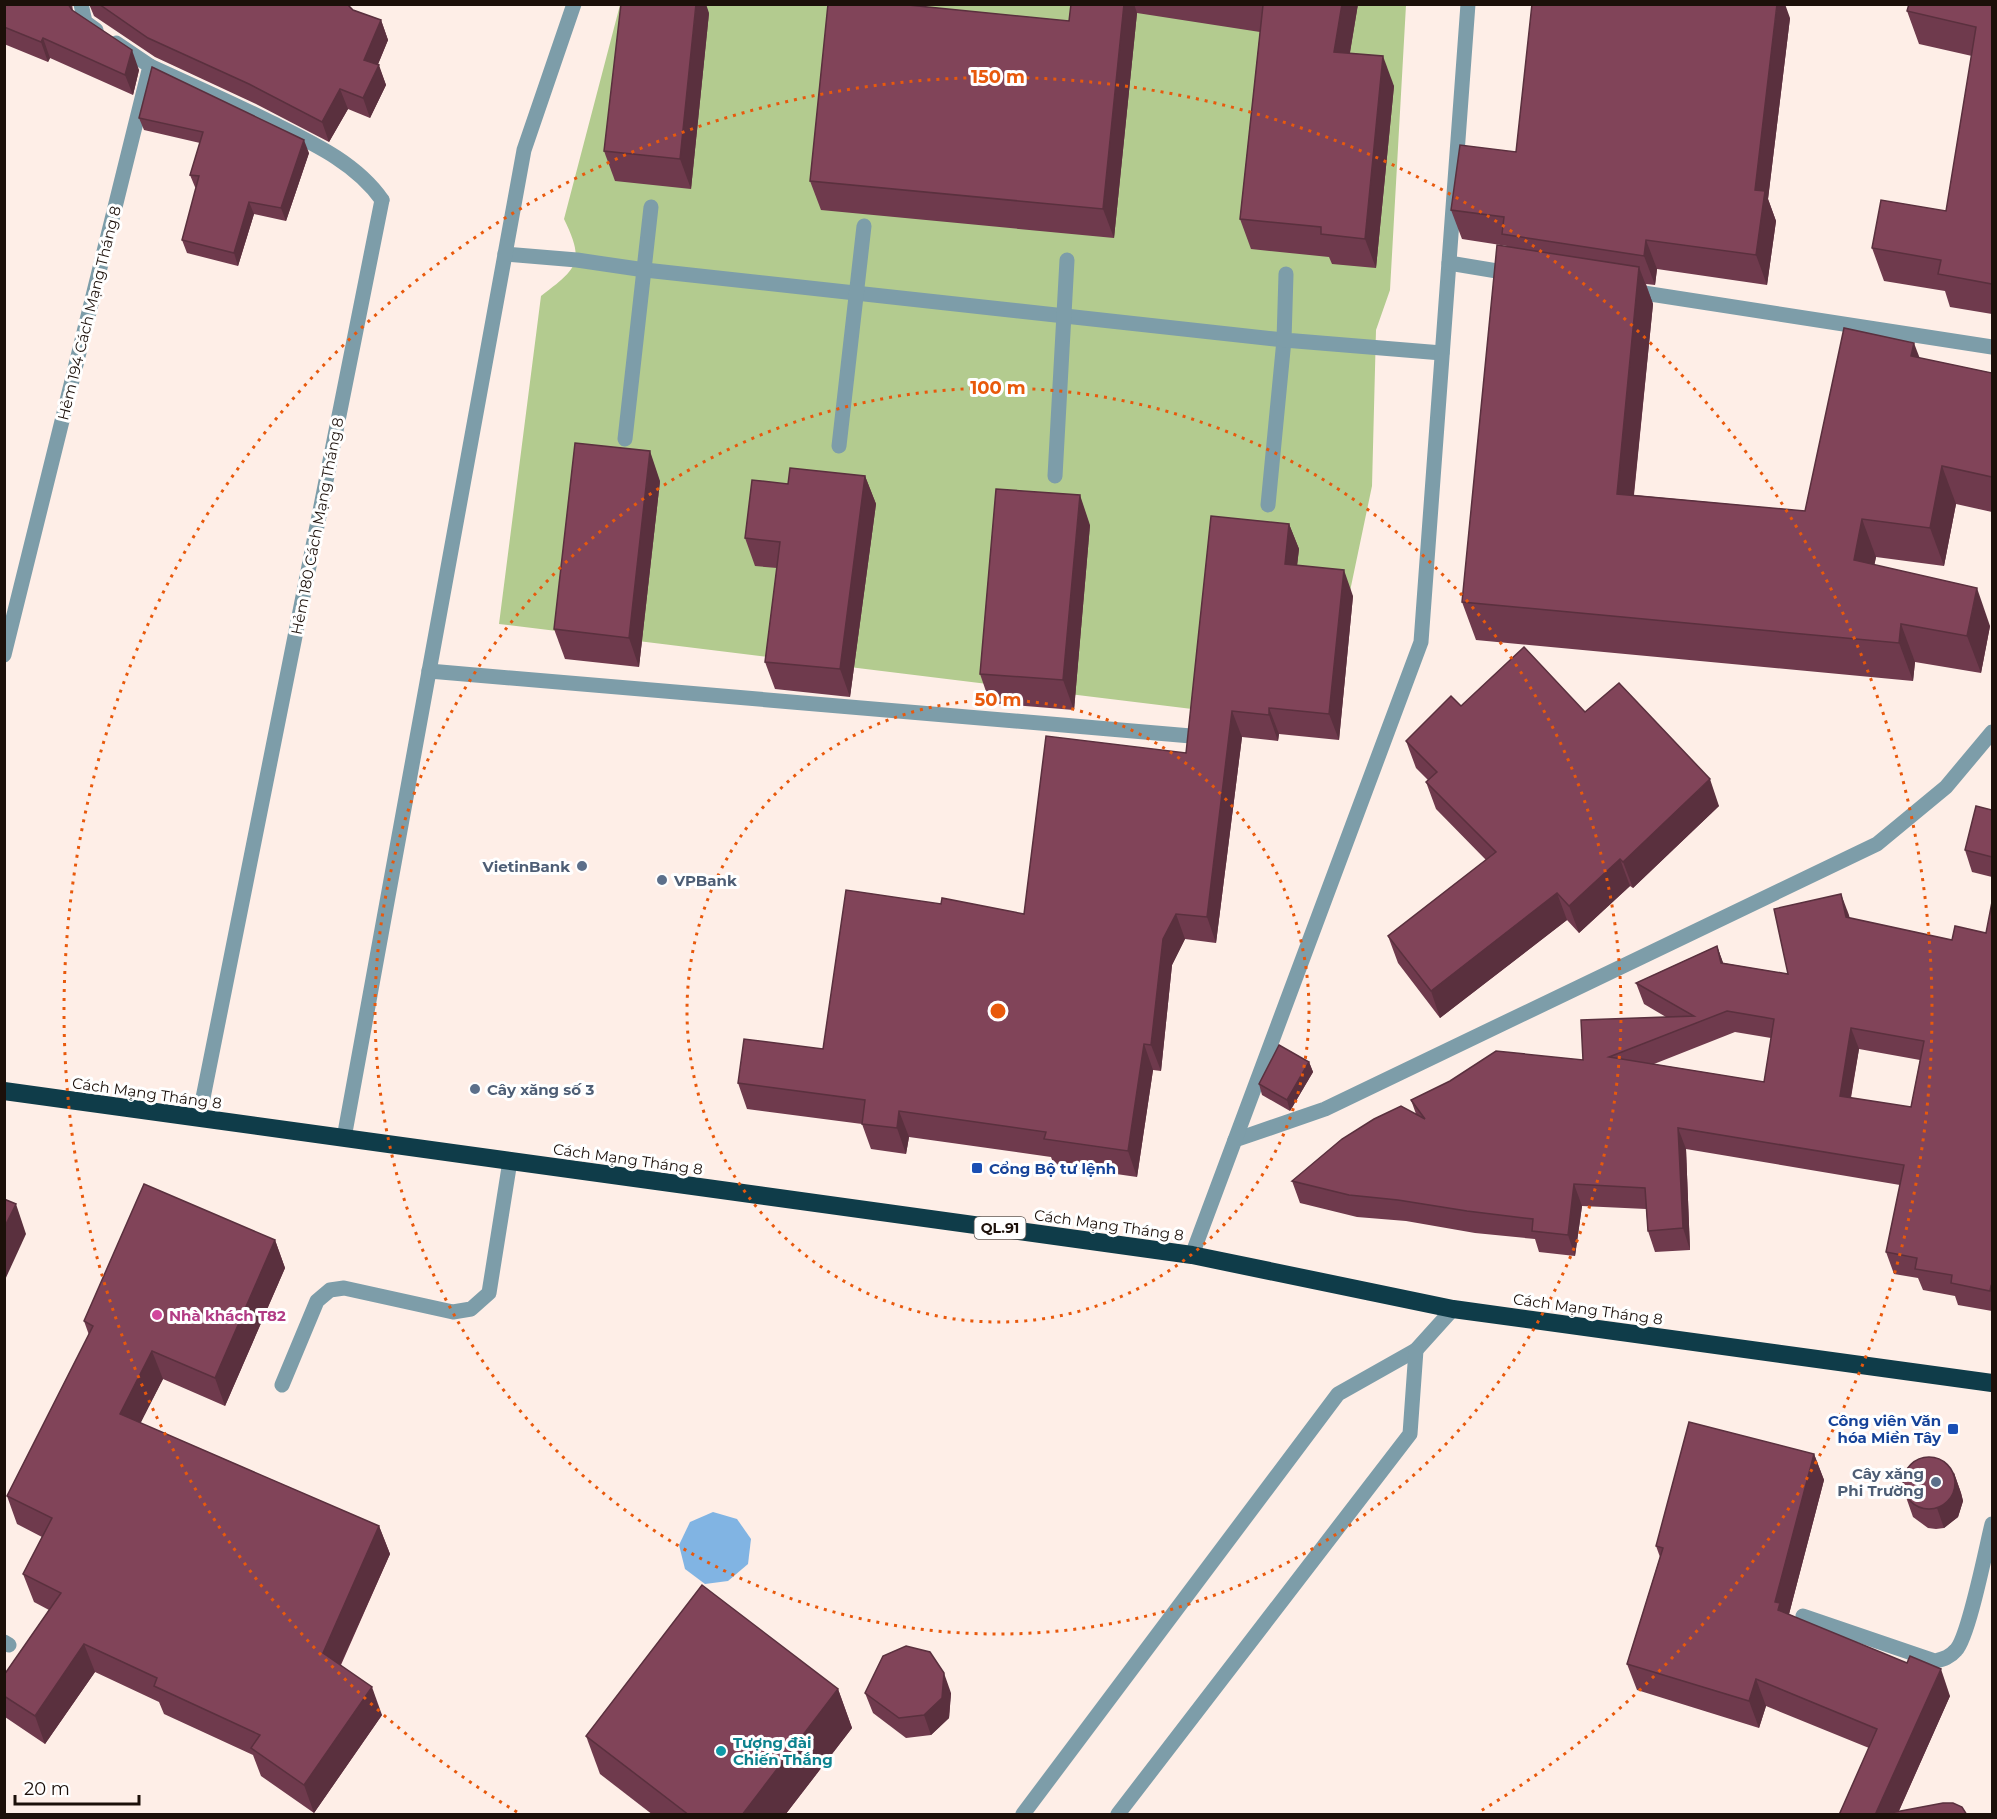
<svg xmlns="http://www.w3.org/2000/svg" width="1997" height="1819" viewBox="0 0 1997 1819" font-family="Montserrat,sans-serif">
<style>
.green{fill:#b3cb8f}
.water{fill:#81b4e3}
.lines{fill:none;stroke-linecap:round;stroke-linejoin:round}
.lane{stroke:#7d9da9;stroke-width:15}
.street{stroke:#7d9da9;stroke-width:15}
.highway{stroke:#0f3c49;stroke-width:18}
.wall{fill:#6f3a4d;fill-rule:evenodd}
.shaded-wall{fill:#5a303e}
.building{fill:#814459;stroke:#5a303e;stroke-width:1.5;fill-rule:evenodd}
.ring{fill:none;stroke:#e8590c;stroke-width:3;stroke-dasharray:3 6}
.service-dot{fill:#5c6f8a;stroke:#fff;stroke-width:2}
.transit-dot{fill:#1a4fb4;stroke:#fff;stroke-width:2}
.hotel-dot{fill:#d1479c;stroke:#fff;stroke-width:2}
.culture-dot{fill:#0f9aa8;stroke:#fff;stroke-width:2}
.labels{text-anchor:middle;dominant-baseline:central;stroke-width:6;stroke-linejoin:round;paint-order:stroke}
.shield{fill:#fff;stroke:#605854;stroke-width:1.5}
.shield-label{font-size:14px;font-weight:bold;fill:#1c100a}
.street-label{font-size:15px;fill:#1c100a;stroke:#fff}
.service-label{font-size:15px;font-weight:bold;fill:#4e5e75;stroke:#fff;text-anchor:end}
.transit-label{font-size:15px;font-weight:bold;fill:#164399;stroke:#fff;text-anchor:start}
.hotel-label{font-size:15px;font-weight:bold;fill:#b23c85;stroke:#fff;text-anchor:start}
.culture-label{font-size:15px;font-weight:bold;fill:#0d838f;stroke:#fff;text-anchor:start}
.centre{fill:#e8590c;stroke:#fff;stroke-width:3}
.ring-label{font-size:18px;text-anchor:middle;font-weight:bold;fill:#e8590c;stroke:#fff;stroke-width:6;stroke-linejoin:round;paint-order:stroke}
</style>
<rect width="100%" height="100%" fill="#feeee7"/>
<!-- green -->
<path class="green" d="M 620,5 L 1406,5 L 1390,290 L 1376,330 L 1372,486 L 1322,725 L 499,624 L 541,296 C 578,268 585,262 564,219 Z"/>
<!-- water -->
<path class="water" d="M 713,1512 L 737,1519 L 751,1539 L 748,1564 L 728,1581 L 705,1584 L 685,1569 L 679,1545 L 690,1522 Z"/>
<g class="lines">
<!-- lane -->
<g class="lane">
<path d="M 81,4 L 85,22 L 96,30"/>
<path d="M 150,66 C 189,84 228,101 266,120 C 308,141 355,161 382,200"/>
<path d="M 505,254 L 577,260 L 645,270 L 1284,340 L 1268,505"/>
<path d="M 1286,274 L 1284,340 L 1442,353"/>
<path d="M 625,439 L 651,207"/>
<path d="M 839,446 L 864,226"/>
<path d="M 1055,476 L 1067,260"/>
<path d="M 4,655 L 150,66 L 116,43"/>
<path d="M 1235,1140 L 1325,1109 L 1877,844 L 1946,787 L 1992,732"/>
<path d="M 1192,1255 L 1421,642 L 1468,4"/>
<path d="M 282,1385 L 317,1301 L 330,1290 L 344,1288 L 453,1312 L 471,1309 L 489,1293 L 510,1161"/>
<path d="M 1803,1616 L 1935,1661 C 1944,1659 1950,1657 1956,1650 C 1969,1636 1986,1548 1992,1524"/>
<path d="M 4,1642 L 9,1645"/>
<path d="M 1023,1814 L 1338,1394 L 1416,1350 L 1453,1309"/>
<path d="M 1118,1814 L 1410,1434 L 1416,1350"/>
</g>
<!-- street -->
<g class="street">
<path d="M 1449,263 L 1515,274"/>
<path d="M 1631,291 L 1992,347"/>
<path d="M 429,671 L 1191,736"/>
<path d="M 199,1118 L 382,200"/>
<path d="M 344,1138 L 524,150 L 574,4"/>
</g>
<!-- highway -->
<path class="highway" d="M 4,1091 L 1192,1255 L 1453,1309 L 1992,1383"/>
</g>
<!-- wall -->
<g class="wall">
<path d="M 4,4 L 72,4 L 73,11 L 139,70 L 133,95 L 50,58 L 48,62 L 4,44 Z"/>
<path d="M 89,4 L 347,4 L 353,10 L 381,20 L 388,40 L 378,64 L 386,85 L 370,118 L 348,109 L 329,142 L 256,104 L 155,57 L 94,16 Z"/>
<path d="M 1071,4 L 1358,4 L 1350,53 L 1394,86 L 1376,268 L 1332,264 L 1329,257 L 1251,249 L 1240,219 L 1260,32 L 1137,13 L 1114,238 L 821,210 L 810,181 L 1069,21 Z"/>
<path d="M 1992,4 L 1992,314 L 1950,307 L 1945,291 L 1884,281 L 1872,248 L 1946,211 L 1972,56 L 1919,44 L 1907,11 Z"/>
<path d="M 709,13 L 691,189 L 615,181 L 604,151 Z"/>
<path d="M 1790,18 L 1768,199 L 1776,221 L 1767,285 L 1657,269 L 1655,285 L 1646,284 L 1653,304 L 1634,495 L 1805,511 L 1920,358 L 1992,373 L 1992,512 L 1956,504 L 1944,566 L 1876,557 L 1874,565 L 1990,626 L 1981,673 L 1915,662 L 1913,681 L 1476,640 L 1462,602 L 1507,246 L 1462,239 L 1451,210 L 1516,152 Z"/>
<path d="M 139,118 L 309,153 L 286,221 L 254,214 L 238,266 L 187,253 L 182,240 L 196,188 L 195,187 L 190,175 L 200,143 L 144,130 Z"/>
<path d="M 865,476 L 876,504 L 850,697 L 775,689 L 765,662 L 777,568 L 755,566 L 745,538 L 788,484 Z"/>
<path d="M 660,481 L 639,667 L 565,659 L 554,629 Z"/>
<path d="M 1289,524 L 1299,549 L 1297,566 L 1353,596 L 1339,740 L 1279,734 L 1278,741 L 1242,737 L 1216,943 L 1185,939 L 1172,965 L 1161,1071 L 1153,1070 L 1137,1177 L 1054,1165 L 1051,1157 L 909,1137 L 906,1154 L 871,1149 L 862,1124 L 747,1109 L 738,1083 L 823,1049 L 941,904 L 1024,914 L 1186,753 Z"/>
<path d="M 1090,525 L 1074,710 L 990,703 L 980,674 Z"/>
<path d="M 1461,706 L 1585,712 L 1719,806 L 1633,888 L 1630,886 L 1579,933 L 1567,920 L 1440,1018 L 1398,963 L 1388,936 L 1486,860 L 1436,809 L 1426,782 L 1428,780 L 1416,768 L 1406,741 Z"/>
<path d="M 1992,810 L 1992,877 L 1972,872 L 1965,850 Z"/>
<path d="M 1992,902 L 1992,1311 L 1958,1305 L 1955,1296 L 1923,1290 L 1918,1278 L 1894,1274 L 1886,1252 L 1900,1185 L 1686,1149 L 1690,1250 L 1655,1252 L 1648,1231 L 1646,1209 L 1582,1206 L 1575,1256 L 1539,1252 L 1535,1239 L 1475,1233 L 1406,1221 L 1357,1217 L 1300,1203 L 1292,1181 L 1416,1114 L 1411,1100 L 1583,1060 L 1666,1017 L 1644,1004 L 1636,983 L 1717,946 L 1723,963 L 1788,974 L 1849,918 L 1952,940 L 1986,933 ZM 1735,1032 L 1771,1038 L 1764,1082 L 1654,1064 ZM 1859,1049 L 1920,1060 L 1911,1107 L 1851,1098 Z"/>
<path d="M 1309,1062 L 1313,1072 L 1290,1111 L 1262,1095 L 1259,1084 Z"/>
<path d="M 275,1240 L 285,1268 L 225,1406 L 163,1379 L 140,1423 L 379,1526 L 390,1554 L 341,1665 L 382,1715 L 314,1813 L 261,1776 L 253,1755 L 164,1714 L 159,1702 L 95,1672 L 45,1744 L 5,1717 L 4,1715 L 4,1675 L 49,1610 L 34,1602 L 23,1574 L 42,1537 L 17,1524 L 7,1496 L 89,1335 L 84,1321 Z"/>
<path d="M 1814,1454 L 1824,1480 L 1789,1614 L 1950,1696 L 1899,1811 L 1967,1815 L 1839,1815 L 1869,1748 L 1766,1706 L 1759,1728 L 1637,1690 L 1627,1664 L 1660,1557 L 1656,1546 Z"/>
<path d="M 1954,1473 L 1961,1493 L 1963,1501 L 1958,1517 L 1944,1528 L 1936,1529 L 1928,1528 L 1913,1517 L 1906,1497 Z"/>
<path d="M 838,1689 L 852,1728 L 785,1815 L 653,1815 L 600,1774 L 586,1736 Z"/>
<path d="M 865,1693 L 951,1693 L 949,1718 L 931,1735 L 906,1738 L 873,1713 Z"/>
</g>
<!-- shaded-wall -->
<g class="shaded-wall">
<path d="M 696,4 L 706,4 L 709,13 L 691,189 L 680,159 Z"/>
<path d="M 1124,4 L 1134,4 L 1137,13 L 1114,238 L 1103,209 Z"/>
<path d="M 1342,4 L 1358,4 L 1345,81 L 1334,52 Z"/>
<path d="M 1777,4 L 1785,4 L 1790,18 L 1768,199 L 1776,221 L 1767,285 L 1756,255 L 1755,190 Z"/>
<path d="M 381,20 L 388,40 L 372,79 L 379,65 L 386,85 L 370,118 L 363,98 L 364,60 Z"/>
<path d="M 43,38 L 50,58 L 48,62 L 41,42 Z"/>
<path d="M 132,50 L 139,70 L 133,95 L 125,75 Z"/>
<path d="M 1383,56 L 1394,86 L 1376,268 L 1365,239 Z"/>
<path d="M 340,89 L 348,109 L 329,142 L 322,122 Z"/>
<path d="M 304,140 L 309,153 L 286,221 L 281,208 Z"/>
<path d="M 249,202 L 254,214 L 238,266 L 234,253 Z"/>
<path d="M 1646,240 L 1657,269 L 1655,285 L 1644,256 Z"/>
<path d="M 1639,267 L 1653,304 L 1630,531 L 1617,494 Z"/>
<path d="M 1914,343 L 1928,380 L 1911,356 Z"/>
<path d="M 650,451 L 660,481 L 639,667 L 629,638 Z"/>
<path d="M 1942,466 L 1956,504 L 1944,566 L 1930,528 Z"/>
<path d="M 865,476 L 876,504 L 850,697 L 840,669 Z"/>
<path d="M 1080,495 L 1090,525 L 1074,710 L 1063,680 Z"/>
<path d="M 1862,519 L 1876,557 L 1868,598 L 1854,560 Z"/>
<path d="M 1289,524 L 1299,549 L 1294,590 L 1285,564 Z"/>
<path d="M 1344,570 L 1353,596 L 1339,740 L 1329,714 Z"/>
<path d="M 1977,588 L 1990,626 L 1981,673 L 1967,636 Z"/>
<path d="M 1901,624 L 1915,662 L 1913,681 L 1899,643 Z"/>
<path d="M 1269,708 L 1279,734 L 1278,741 L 1269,715 Z"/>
<path d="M 1232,711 L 1242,737 L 1216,943 L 1207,917 Z"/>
<path d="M 1710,779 L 1719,806 L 1633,888 L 1623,862 Z"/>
<path d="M 1620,859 L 1630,886 L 1579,933 L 1569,906 Z"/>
<path d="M 1557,893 L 1567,920 L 1440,1018 L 1431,991 Z"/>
<path d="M 1841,894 L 1849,915 L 1854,938 L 1846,917 Z"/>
<path d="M 1176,914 L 1185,939 L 1172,965 L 1161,1071 L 1151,1045 L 1163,939 Z"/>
<path d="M 1717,946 L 1725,968 L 1721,963 Z"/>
<path d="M 1851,1028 L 1859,1049 L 1847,1118 L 1840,1096 Z"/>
<path d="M 1144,1044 L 1153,1070 L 1137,1177 L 1128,1151 Z"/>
<path d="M 1309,1062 L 1313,1072 L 1290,1111 L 1287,1100 Z"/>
<path d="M 899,1111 L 909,1137 L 906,1154 L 897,1128 Z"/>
<path d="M 1678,1128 L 1686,1149 L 1690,1250 L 1683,1228 Z"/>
<path d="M 1574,1184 L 1582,1206 L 1575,1256 L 1568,1235 Z"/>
<path d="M 16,1204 L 26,1234 L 4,1282 L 4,1228 Z"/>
<path d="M 275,1240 L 285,1268 L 225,1406 L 215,1378 Z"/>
<path d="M 152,1351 L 163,1379 L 131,1442 L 120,1414 Z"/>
<path d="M 1814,1454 L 1824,1480 L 1787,1622 L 1778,1610 L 1775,1602 Z"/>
<path d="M 1954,1473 L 1961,1493 L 1963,1501 L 1958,1517 L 1944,1528 L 1937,1508 Z"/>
<path d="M 379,1526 L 390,1554 L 333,1681 L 323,1653 Z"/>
<path d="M 84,1644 L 95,1672 L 45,1744 L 35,1716 Z"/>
<path d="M 1941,1669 L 1950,1696 L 1897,1815 L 1890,1813 L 1891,1815 L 1875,1815 Z"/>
<path d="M 944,1673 L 951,1693 L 949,1718 L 931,1735 L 924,1715 Z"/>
<path d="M 1756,1679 L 1766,1706 L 1759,1728 L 1749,1701 Z"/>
<path d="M 372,1687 L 382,1715 L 314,1813 L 304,1785 Z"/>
<path d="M 838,1689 L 852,1728 L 785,1815 L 742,1815 Z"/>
</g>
<!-- building -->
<g class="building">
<path d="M 4,4 L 68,4 L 72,10 L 132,50 L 125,75 L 43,38 L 41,42 L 4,27 Z"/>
<path d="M 99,4 L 347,4 L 353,10 L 381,20 L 364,60 L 379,65 L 363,98 L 340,89 L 322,122 L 249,84 L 148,38 Z"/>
<path d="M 621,4 L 696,4 L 680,159 L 604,151 Z"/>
<path d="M 828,4 L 898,4 L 1069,21 L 1071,4 L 1124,4 L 1103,209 L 810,181 Z"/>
<path d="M 1260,4 L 1342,4 L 1334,52 L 1383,56 L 1365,239 L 1321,234 L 1321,227 L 1240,219 L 1263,5 Z"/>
<path d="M 1532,4 L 1777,4 L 1755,190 L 1765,191 L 1756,255 L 1646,240 L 1644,256 L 1502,234 L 1504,217 L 1451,210 L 1460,145 L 1516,152 Z"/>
<path d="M 1909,4 L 1992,4 L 1992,284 L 1938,274 L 1941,260 L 1872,248 L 1881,200 L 1946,211 L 1976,27 L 1907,11 Z"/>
<path d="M 152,67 L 304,140 L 281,208 L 249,202 L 234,253 L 182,240 L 199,176 L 190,175 L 203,132 L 139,118 Z"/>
<path d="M 1497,245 L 1639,267 L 1617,494 L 1805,511 L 1844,328 L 1914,343 L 1911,356 L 1992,373 L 1992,477 L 1942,466 L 1930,528 L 1862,519 L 1854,560 L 1977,588 L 1967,636 L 1901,624 L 1899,643 L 1462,602 Z"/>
<path d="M 575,443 L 650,451 L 629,638 L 554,629 Z"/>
<path d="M 790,468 L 865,476 L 840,669 L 765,662 L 780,542 L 745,538 L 752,480 L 788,484 Z"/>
<path d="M 996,489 L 1080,495 L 1063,680 L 980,674 Z"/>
<path d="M 1211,516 L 1289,524 L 1285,564 L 1344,570 L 1329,714 L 1269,708 L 1269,715 L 1232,711 L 1207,917 L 1176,914 L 1163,939 L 1151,1045 L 1144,1044 L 1128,1151 L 1044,1139 L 1046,1132 L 899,1111 L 897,1128 L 862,1124 L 865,1100 L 738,1083 L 744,1039 L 823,1049 L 846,890 L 941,904 L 942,898 L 1024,914 L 1046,736 L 1186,753 Z"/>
<path d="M 1524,647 L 1585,712 L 1619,683 L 1710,779 L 1623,862 L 1620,859 L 1569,906 L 1557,893 L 1431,991 L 1388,936 L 1496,852 L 1426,782 L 1437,772 L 1406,741 L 1451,696 L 1461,706 Z"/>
<path d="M 1976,806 L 1992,810 L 1992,857 L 1965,850 Z"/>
<path d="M 1841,894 L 1846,917 L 1952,940 L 1955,926 L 1986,933 L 1992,902 L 1992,1287 L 1991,1286 L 1990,1291 L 1951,1283 L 1952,1275 L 1915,1269 L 1917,1258 L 1886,1252 L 1904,1165 L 1678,1128 L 1683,1228 L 1648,1231 L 1645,1188 L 1574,1184 L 1568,1235 L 1532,1231 L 1533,1219 L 1467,1211 L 1398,1200 L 1349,1195 L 1292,1181 L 1342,1139 L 1374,1119 L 1401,1106 L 1425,1119 L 1411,1100 L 1450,1081 L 1496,1051 L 1583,1060 L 1581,1020 L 1694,1016 L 1636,983 L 1717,946 L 1721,963 L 1788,974 L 1774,909 ZM 1727,1011 L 1774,1019 L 1764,1082 L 1609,1057 ZM 1851,1028 L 1924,1041 L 1911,1107 L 1840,1096 Z"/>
<path d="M 1279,1045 L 1309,1062 L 1287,1100 L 1259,1084 Z"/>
<path d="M 144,1184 L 275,1240 L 215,1378 L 152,1351 L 120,1414 L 379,1526 L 323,1653 L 372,1687 L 304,1785 L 251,1748 L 260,1735 L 154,1686 L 157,1678 L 84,1644 L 35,1716 L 4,1696 L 4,1675 L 61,1593 L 23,1574 L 52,1518 L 7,1496 L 93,1326 L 84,1321 Z"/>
<path d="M 4,1199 L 16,1204 L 4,1228 Z"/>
<path d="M 1689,1422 L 1814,1454 L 1775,1602 L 1780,1603 L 1778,1610 L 1907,1663 L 1910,1656 L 1941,1669 L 1875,1815 L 1839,1815 L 1877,1729 L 1756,1679 L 1749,1701 L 1627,1664 L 1663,1548 L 1656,1546 Z"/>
<circle cx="1929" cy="1483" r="26"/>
<path d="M 702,1585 L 838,1689 L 742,1815 L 689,1815 L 586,1736 Z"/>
<path d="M 906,1646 L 930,1652 L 944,1673 L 942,1698 L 924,1715 L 899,1718 L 865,1693 L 883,1656 Z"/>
<path d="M 1943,1803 L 1953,1803 L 1962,1807 L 1967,1815 L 1892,1815 L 1890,1813 Z"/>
</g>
<!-- distance rings -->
<g class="ring">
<circle cx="998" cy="1011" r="311"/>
<circle cx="998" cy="1011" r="623"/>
<path d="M517 1812A934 934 0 1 1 1479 1812"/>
</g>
<!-- markers -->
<g class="service-dot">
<circle cx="582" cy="866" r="6"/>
<circle cx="662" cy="880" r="6"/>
<circle cx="475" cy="1089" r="6"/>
<circle cx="1936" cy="1482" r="6"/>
</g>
<g class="transit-dot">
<rect x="971" y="1162" width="12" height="12" rx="3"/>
<rect x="1947" y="1423" width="12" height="12" rx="3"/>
</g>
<circle class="hotel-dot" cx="157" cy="1315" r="6"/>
<circle class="culture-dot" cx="721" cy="1751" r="6"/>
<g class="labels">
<!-- shield labels -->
<rect class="shield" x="974.5" y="1217" width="51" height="22" rx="4.5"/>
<g class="shield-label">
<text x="1000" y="1228">QL.91</text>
</g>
<!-- street labels -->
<g class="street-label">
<text transform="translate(89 313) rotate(-76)">Hẻm 194 Cách Mạng Tháng 8</text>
<text transform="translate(317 526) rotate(-79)">Hẻm 180 Cách Mạng Tháng 8</text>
<text transform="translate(147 1093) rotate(8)">Cách Mạng Tháng 8</text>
<text transform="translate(628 1159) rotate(8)">Cách Mạng Tháng 8</text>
<text transform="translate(1109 1225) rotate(8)">Cách Mạng Tháng 8</text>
<text transform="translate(1588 1309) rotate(8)">Cách Mạng Tháng 8</text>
</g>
<!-- service labels -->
<g class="service-label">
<text x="570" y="866">VietinBank</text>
<text x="674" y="880" text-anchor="start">VPBank</text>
<text x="487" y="1089" text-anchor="start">Cây xăng số 3</text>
<text x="1924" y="1473">Cây xăng<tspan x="1924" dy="17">Phi Trường</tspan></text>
</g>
<!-- transit labels -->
<g class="transit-label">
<text x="989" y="1168">Cổng Bộ tư lệnh</text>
<text x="1941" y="1420" text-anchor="end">Công viên Văn<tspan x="1941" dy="17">hóa Miền Tây</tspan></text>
</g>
<!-- hotel labels -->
<g class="hotel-label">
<text x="169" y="1315">Nhà khách T82</text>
</g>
<!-- culture labels -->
<g class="culture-label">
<text x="733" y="1742">Tượng đài<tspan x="733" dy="17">Chiến Thắng</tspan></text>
</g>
</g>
<circle cx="998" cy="1011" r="9" class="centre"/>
<g class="ring-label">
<text x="998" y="83">150 m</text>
<text x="998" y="394">100 m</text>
<text x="998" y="706">50 m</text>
</g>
<!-- border -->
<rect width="1997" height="1819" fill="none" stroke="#1c100a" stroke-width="12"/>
<!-- scale -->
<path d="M15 1795v9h124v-9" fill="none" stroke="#1c100a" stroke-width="3"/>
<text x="24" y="1795" font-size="18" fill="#1c100a" stroke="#ffffff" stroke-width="4.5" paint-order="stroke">20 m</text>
</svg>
